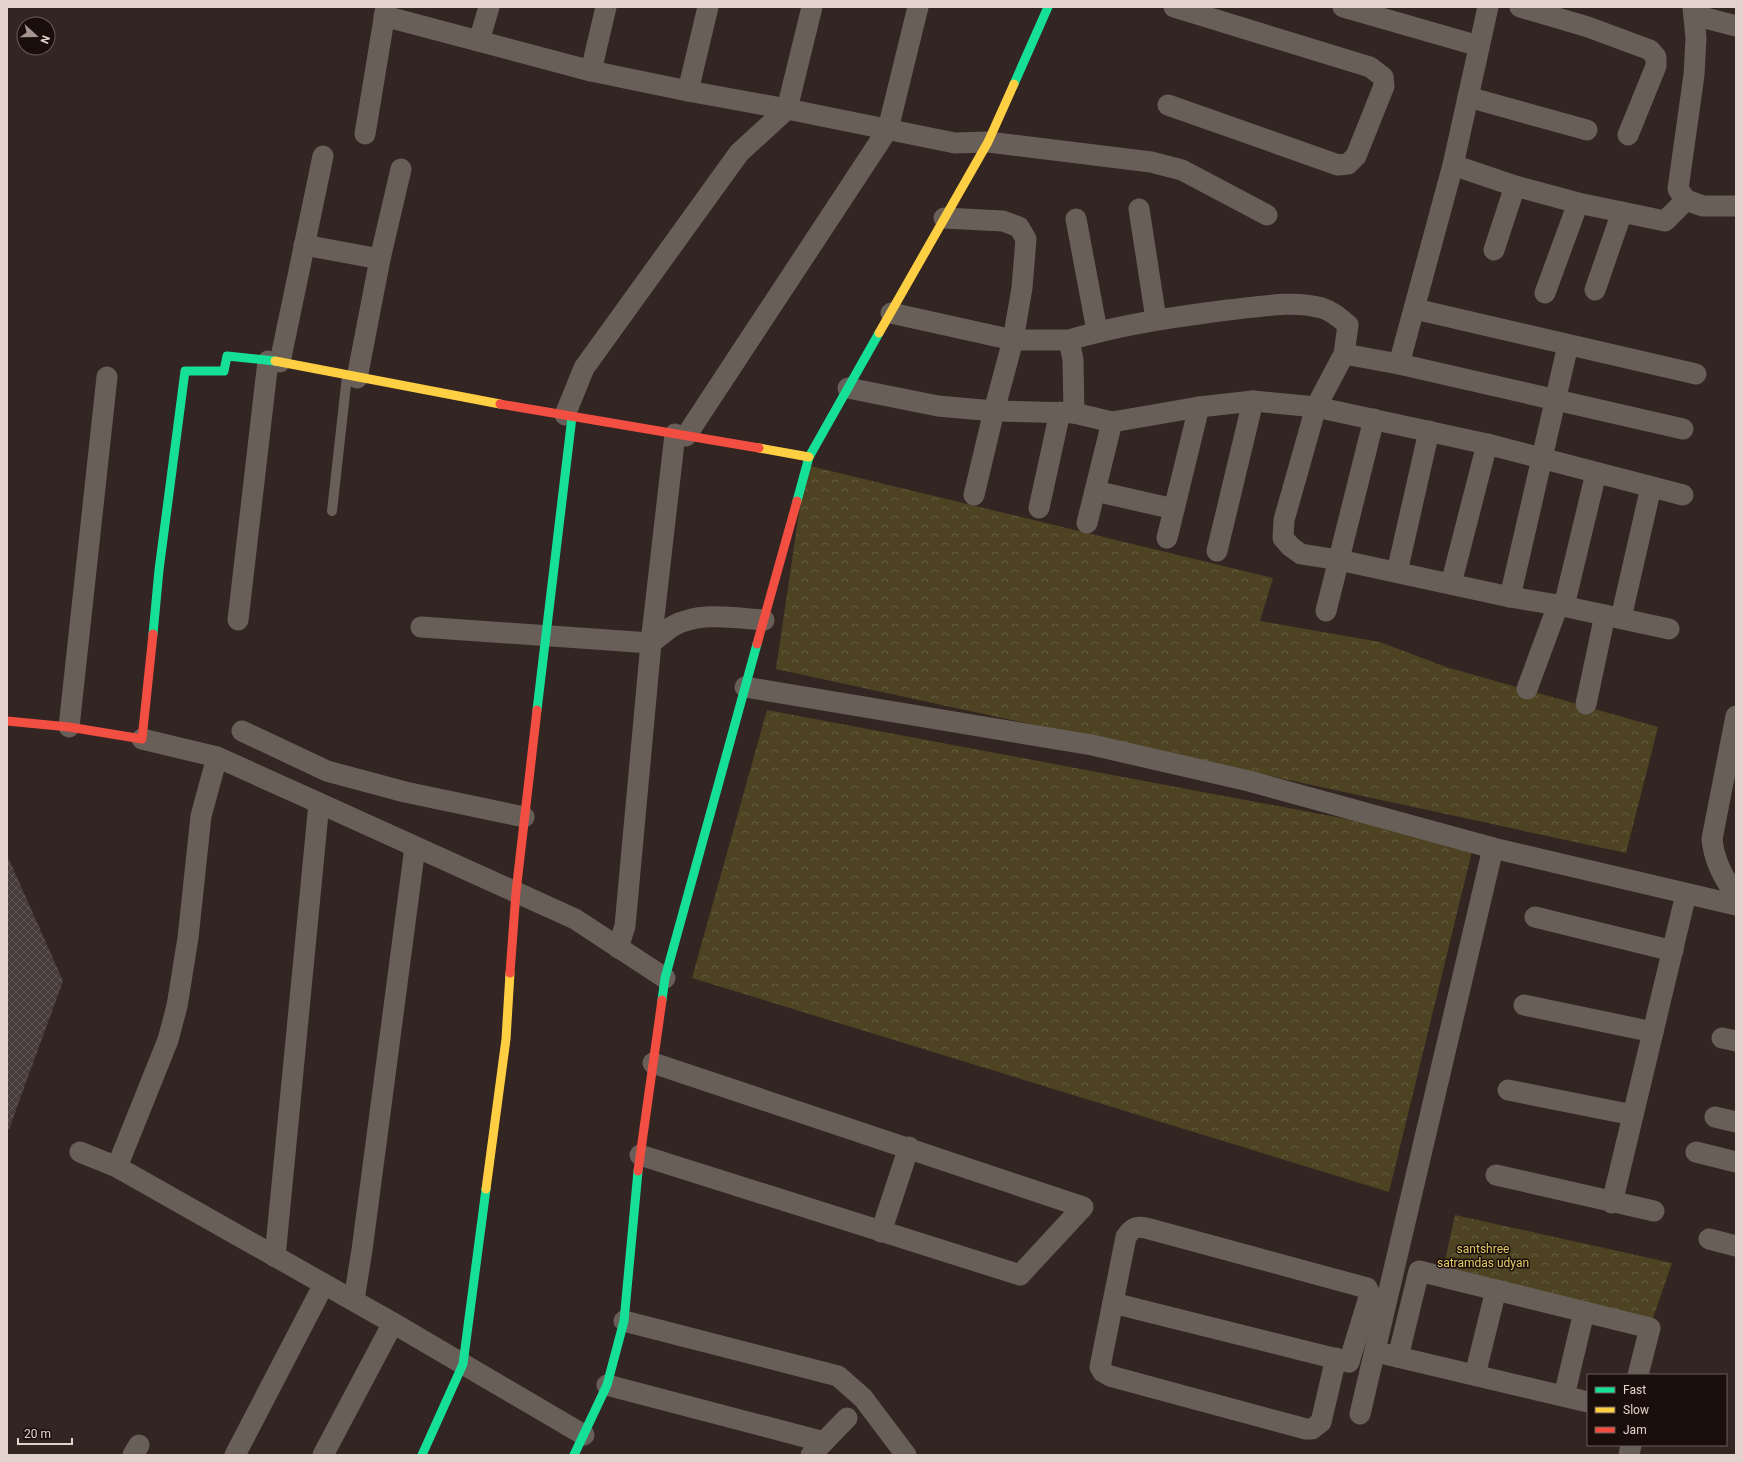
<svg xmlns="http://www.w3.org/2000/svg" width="1743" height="1462" viewBox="0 0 1743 1462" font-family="Roboto,sans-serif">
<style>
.park{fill:url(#park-crowns)}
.building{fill:url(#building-cross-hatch)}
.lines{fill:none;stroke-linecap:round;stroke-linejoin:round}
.lane{stroke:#675f58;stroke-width:10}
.street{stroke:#675f58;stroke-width:21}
.fast{stroke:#16e098;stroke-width:9}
.slow{stroke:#ffcf43;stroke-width:9}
.jam{stroke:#f24e42;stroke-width:9}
.labels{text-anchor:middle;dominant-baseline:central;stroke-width:3;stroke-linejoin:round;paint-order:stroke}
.park-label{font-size:12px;fill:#e3cb69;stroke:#1a0e0b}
</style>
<defs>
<pattern id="park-crowns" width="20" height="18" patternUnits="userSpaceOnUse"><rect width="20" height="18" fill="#4d4322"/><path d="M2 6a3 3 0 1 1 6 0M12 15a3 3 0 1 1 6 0" fill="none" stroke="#665d41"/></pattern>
<pattern id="building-cross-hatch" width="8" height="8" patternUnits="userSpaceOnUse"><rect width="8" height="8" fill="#473b3b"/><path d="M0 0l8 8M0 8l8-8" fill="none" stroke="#615656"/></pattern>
</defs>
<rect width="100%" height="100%" fill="#332522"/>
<!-- park -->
<g class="park">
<path d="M 806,465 L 1273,578 L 1260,621 L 1380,642 L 1446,667 L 1658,727 L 1626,853 L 776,669 Z"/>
<path d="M 767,710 L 1474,843 L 1389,1192 L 692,978 Z"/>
<path d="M 1455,1215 L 1672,1263 L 1652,1321 L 1440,1283 Z"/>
</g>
<!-- building -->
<path class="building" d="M 7,855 L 63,981 L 9,1129 L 7,1128 Z"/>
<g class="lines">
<!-- lane -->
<path class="lane" d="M 332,511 L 347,376"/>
<!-- street -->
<g class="street">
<path d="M 1343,7 L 1479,46"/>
<path d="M 1520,7 L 1588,27 L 1650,50 L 1656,57 L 1656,66 L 1628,135"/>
<path d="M 1693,7 L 1696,38 L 1694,75 L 1678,189 L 1686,200 L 1703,206 L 1736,206"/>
<path d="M 1694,15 L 1736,26"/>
<path d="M 384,16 L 591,71 L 688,91 L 787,109 L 955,143 L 988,142 L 1151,162 L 1182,170 L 1267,215"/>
<path d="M 479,41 L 489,7"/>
<path d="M 591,71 L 606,7"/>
<path d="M 688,91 L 708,7"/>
<path d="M 1468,97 L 1587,130"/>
<path d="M 1168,105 L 1338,165 L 1348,164 L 1356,156 L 1384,86 L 1383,77 L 1370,67 L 1174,7"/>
<path d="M 365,134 L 386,7"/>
<path d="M 1453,165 L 1515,186 L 1578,203 L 1665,221 L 1686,200"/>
<path d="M 1139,209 L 1156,319"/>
<path d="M 944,218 L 1003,221 L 1019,227 L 1026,239 L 1022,288 L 1013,340 L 994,411 L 974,495"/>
<path d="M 1076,219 L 1097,331"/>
<path d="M 304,245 L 380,259"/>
<path d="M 1494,250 L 1515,186"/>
<path d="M 1595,290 L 1622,212"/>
<path d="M 1545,293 L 1578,203"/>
<path d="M 1415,309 L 1696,374"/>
<path d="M 891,313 L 1013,340 L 1069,340 L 1073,360 L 1074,413 L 1112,422 L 1199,407 L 1253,401 L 1316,407 L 1487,444 L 1683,495"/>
<path d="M 1069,340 C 1123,324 1174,317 1228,310 C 1260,307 1291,300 1322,308 C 1332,311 1340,318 1348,325 L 1344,354"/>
<path d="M 280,362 L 323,156"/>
<path d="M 1399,364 L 1453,165 L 1488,7"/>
<path d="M 357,378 L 380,259 L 401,169"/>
<path d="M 848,388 L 938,406 L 994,411 L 1074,413"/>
<path d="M 565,415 L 584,368 L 739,153 L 787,109 L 812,7"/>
<path d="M 686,436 L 888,129 L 918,7"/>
<path d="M 1095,491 L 1174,509"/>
<path d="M 1039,508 L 1060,412"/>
<path d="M 1087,523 L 1112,422"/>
<path d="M 1167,538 L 1199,407"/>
<path d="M 1217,551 L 1253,401"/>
<path d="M 1397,572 L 1429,431"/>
<path d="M 1451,584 L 1487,444"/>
<path d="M 1510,597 L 1568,345"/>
<path d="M 1564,606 L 1596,473"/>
<path d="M 1326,611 L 1374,419"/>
<path d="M 1621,618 L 1651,487"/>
<path d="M 238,620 L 268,361"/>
<path d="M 421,627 L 651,643 C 658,638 665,631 673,626 C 700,611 734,618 764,620"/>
<path d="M 1669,629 L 1558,605 L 1510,597 L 1339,560 L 1301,554 L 1291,547 L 1283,538 L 1284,520 L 1316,407 L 1344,354 L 1399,364 L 1683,429"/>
<path d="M 745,687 L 1092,745 L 1249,781 L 1493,848 L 1736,905"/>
<path d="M 1527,689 L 1558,605"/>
<path d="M 1586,704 L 1605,615"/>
<path d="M 1736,716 L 1712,839 C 1714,860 1723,878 1736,895"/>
<path d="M 69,727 L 107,377"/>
<path d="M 242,731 L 327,771 L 405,792 L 524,817"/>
<path d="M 142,739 L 217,757 L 319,803 L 575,919 L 665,978"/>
<path d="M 1535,917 L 1673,951"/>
<path d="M 618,948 L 625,926 L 651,643 L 675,434"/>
<path d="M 1524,1005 L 1653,1032"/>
<path d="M 1722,1038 L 1736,1041"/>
<path d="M 1508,1090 L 1633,1115"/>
<path d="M 1715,1117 L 1736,1122"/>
<path d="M 80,1152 L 117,1167 L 393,1323 L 584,1435"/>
<path d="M 1696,1152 L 1736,1162"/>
<path d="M 640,1155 L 1020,1275 L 1083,1207 L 653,1063"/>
<path d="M 117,1167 L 168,1040 L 177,1006 L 188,938 L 201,816 L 217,757"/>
<path d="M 1496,1175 L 1654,1211"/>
<path d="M 1612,1203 L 1686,894"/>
<path d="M 881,1232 L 909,1147"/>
<path d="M 1709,1239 L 1736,1246"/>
<path d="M 275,1257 L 319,803"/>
<path d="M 354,1300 L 362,1250 L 415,847"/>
<path d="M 1113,1303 L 1349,1362"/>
<path d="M 624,1321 L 838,1376 L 863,1398 L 906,1455"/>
<path d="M 1385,1354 L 1588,1402"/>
<path d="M 1398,1357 L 1419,1271 L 1650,1328 L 1638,1375"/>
<path d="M 1336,1358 L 1321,1422 L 1312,1429 L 1306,1429 L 1110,1376 L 1103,1372 L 1100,1367 L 1126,1237 C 1132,1228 1136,1226 1146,1228 L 1367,1288 L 1370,1294 L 1349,1362"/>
<path d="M 1475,1375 L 1496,1290"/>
<path d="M 607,1385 L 824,1442"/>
<path d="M 1564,1396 L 1584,1312"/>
<path d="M 1360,1414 L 1493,848"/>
<path d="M 133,1455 L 139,1445"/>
<path d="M 235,1455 L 324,1284"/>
<path d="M 323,1455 L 393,1323"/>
<path d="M 811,1455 L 847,1418"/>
<path d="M 1629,1455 L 1631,1445"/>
</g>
<!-- fast -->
<g class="fast">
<path d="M 1014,84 L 1048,7"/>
<path d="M 797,501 L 809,457 L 879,333"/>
<path d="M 153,634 L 159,570 L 185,371 L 224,371 L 227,356 L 275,361"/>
<path d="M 537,710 L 572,417"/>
<path d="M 662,1000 L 665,978 L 757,644"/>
<path d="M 422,1455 L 463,1364 L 486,1189"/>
<path d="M 574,1455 L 607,1385 L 624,1321 L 638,1171"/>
</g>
<!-- slow -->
<g class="slow">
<path d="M 879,333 L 988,142 L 1014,84"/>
<path d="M 275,361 L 500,404"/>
<path d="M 759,448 L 809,457"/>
<path d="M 486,1189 L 506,1039 L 510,973"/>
</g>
<!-- jam -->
<g class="jam">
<path d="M 500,404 L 759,448"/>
<path d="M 757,644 L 797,501"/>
<path d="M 7,721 L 69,727 L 142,739 L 153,634"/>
<path d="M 510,973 L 516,892 L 537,710"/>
<path d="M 638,1171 L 662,1000"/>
</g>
</g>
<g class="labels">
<!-- park labels -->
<g class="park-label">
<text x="1483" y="1249">santshree<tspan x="1483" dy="14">satramdas udyan</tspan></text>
</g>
</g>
<!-- border -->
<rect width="1743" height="1462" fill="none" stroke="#e4d2cd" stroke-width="16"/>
<!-- legend -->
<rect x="1587" y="1374" width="140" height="72" fill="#1a0e0b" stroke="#6b5c59"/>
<rect x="1595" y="1387" width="20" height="6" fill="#16e098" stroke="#6b5c59"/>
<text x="1623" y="1394" font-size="12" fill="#e4d2cd">Fast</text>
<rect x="1595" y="1407" width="20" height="6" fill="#ffcf43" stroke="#6b5c59"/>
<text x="1623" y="1414" font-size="12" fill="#e4d2cd">Slow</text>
<rect x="1595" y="1427" width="20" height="6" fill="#f24e42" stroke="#6b5c59"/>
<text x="1623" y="1434" font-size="12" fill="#e4d2cd">Jam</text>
<!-- north arrow -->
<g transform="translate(36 36) rotate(111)"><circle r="19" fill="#1a0e0b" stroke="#6b5c59"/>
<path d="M0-3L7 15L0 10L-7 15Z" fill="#a69591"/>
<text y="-6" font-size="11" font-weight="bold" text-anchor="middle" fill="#e4d2cd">N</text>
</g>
<!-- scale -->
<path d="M18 1438v6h54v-6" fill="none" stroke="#e4d2cd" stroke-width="2"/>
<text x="24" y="1438" font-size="12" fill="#e4d2cd" stroke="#1a0e0b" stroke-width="3" paint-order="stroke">20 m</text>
</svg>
